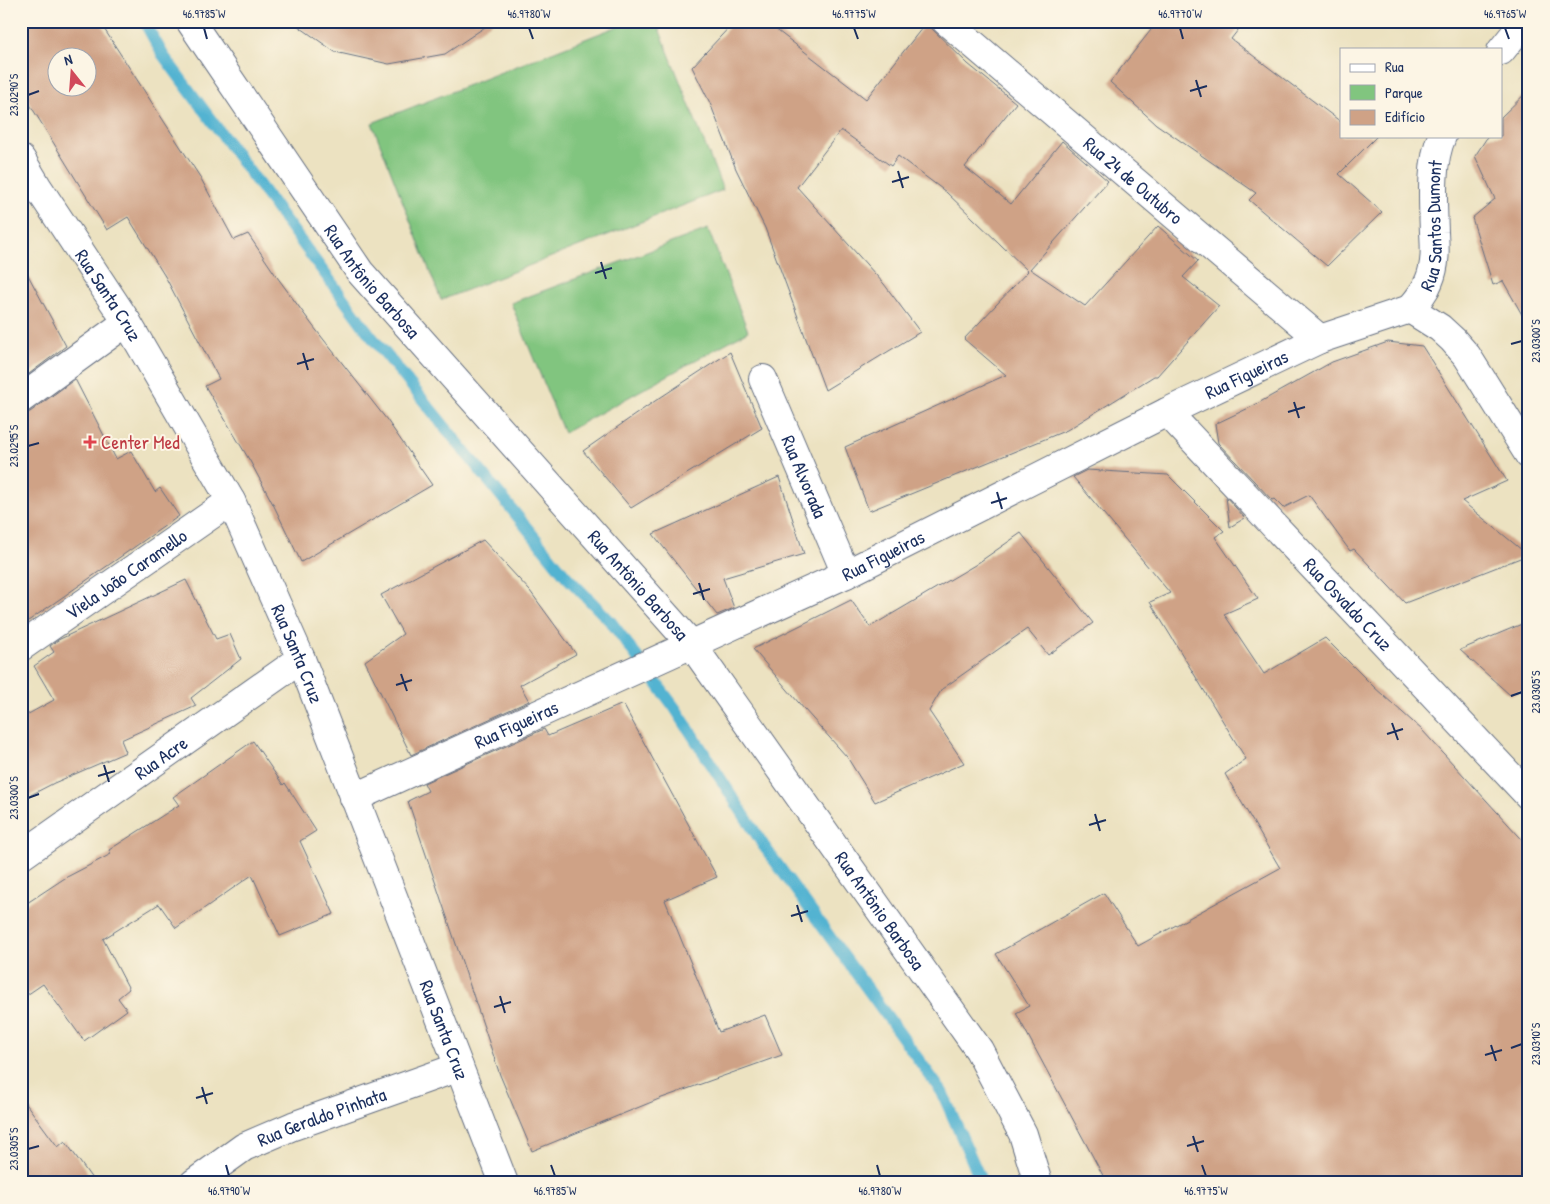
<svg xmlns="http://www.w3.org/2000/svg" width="1550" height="1204" viewBox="0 0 1550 1204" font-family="'Patrick Hand',sans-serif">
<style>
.green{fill:#81c57f;stroke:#4e7a6e}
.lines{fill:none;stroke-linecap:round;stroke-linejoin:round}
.stream{stroke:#53b3d1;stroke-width:12}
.building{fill:#cfa286;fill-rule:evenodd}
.minor-casing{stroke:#646e81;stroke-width:30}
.minor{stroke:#fff;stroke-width:28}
.ticks{fill:none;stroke:#1b2f5e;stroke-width:2}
.health-dot{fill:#e0444e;stroke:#fcf5e5;stroke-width:2}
.labels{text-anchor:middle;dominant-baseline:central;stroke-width:4;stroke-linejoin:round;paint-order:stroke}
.street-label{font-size:19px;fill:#1b2f5e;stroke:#fcf5e5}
.health-label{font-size:19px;fill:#be3a42;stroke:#fcf5e5;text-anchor:start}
.neatline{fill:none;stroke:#1b2f5e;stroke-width:2}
.ticks-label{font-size:12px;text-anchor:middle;fill:#1b2f5e}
</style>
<rect width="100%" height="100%" fill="#fcf5e5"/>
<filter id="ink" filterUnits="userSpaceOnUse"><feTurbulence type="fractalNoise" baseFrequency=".02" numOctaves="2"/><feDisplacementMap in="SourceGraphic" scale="10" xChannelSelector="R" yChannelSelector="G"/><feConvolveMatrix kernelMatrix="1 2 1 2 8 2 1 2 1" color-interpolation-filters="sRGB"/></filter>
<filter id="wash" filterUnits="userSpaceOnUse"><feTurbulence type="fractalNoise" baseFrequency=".0096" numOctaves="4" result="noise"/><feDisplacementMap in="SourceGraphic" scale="20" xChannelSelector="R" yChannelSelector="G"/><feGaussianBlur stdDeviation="1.12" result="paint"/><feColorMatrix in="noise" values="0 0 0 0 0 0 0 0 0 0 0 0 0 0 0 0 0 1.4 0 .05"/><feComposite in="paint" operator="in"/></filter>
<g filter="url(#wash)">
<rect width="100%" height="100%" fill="#ece2c1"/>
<!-- green -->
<g class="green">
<path d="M 631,21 L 656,21 L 723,190 L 441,300 L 372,123 Z"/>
<path d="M 708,229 L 748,331 L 564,433 L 511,303 Z"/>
</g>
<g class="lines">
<!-- stream -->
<path class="stream" d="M 144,21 L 163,55 L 371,336 L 566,576 L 611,622 L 675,708 L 764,846 L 942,1092 L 982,1183"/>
</g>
<g id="blocks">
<!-- building -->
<g class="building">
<path d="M 21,21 L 99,21 L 200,177 L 234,240 L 248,234 L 277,277 L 313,326 L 387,420 L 432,485 L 301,562 L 274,506 L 250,461 L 205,386 L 219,379 L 166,278 L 128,217 L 107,230 L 21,90 ZM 58,58 L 88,58 L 88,88 L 58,88 Z"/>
<path d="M 291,21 L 494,21 L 445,54 L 389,64 L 335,52 Z"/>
<path d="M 735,21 L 765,21 L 866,99 L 926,23 L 968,64 L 1016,103 L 965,167 L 1011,204 L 1062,141 L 1108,181 L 1030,269 L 1085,306 L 1158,226 L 1198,261 L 1183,277 L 1219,306 L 1157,376 L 1154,376 L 1067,430 L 869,511 L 845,447 L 1006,375 L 964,339 L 1028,271 L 946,192 L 898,156 L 891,166 L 841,130 L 797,187 L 884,284 L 920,332 L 825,390 L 765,228 L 736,169 L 710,103 L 692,67 Z"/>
<path d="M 1158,21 L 1245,21 L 1231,39 L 1341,122 L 1341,136 L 1377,136 L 1339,174 L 1382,212 L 1327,266 L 1249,200 L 1256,193 L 1156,124 L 1110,82 Z"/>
<path d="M 1529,90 L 1529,327 L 1503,281 L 1493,285 L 1472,218 L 1495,199 L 1475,156 L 1488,136 L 1501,136 L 1501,117 Z"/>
<path d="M 21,262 L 66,346 L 21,380 Z"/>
<path d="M 1388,342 L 1422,346 L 1507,481 L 1462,501 L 1528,555 L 1405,603 L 1354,549 L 1350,551 L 1309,495 L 1283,508 L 1274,499 L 1272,500 L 1218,443 L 1215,424 L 1253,406 L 1332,362 Z"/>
<path d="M 730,352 L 762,428 L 631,508 L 583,451 L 652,403 Z"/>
<path d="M 75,379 L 116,459 L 131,451 L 155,492 L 160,488 L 179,516 L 21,626 L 21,414 L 30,412 Z"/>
<path d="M 1087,470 L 1168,475 L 1224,531 L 1215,537 L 1258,599 L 1224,614 L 1264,674 L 1325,638 L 1374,687 L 1422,730 L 1529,847 L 1529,1183 L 1107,1183 L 1016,1013 L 1029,1006 L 996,954 L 1104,893 L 1138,946 L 1280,868 L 1225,774 L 1246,759 L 1150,602 L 1170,593 L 1073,477 Z"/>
<path d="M 779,477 L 804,554 L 723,578 L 734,608 L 717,615 L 653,534 Z"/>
<path d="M 1226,497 L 1245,518 L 1230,527 Z"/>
<path d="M 1021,533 L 1093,623 L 1048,655 L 1027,629 L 942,689 L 929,711 L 964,763 L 875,802 L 847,757 L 804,709 L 753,649 L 851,600 L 870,627 L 975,565 Z"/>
<path d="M 483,540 L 530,591 L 576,654 L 520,685 L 529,701 L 411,755 L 365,661 L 403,634 L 381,595 Z"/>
<path d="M 186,580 L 216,639 L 230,634 L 241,659 L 191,698 L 196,706 L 121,740 L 126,752 L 54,783 L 21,800 L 21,718 L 54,700 L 34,666 L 54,652 L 50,646 L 58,640 Z"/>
<path d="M 1529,621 L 1529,687 L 1510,695 L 1460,650 Z"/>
<path d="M 623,704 L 717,877 L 665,900 L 719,1032 L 765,1015 L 782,1055 L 659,1099 L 532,1151 L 500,1075 L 408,801 L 428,791 L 424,783 L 544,729 L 548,736 Z"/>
<path d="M 253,741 L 283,785 L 285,783 L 316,831 L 300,841 L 334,914 L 280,936 L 252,875 L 176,928 L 159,904 L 103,939 L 129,989 L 118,998 L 127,1010 L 84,1041 L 43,984 L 21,999 L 21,907 L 65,878 L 111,854 L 109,850 L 179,805 L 173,797 Z"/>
<path d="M 21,1097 L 58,1147 L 65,1141 L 95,1183 L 21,1183 Z"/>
</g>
</g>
</g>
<g filter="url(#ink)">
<use href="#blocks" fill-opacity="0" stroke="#646e81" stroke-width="1"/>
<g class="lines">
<!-- minor casing -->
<g class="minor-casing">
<g id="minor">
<path id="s1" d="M 190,21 L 360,272 L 692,645 L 979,1050 L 1023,1134 L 1038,1183"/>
<path id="s2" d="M 946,21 L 1320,339"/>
<path d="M 1501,51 L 1525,21"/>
<path id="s3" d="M 21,159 L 37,186 L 127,322 L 231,501 L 301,659 L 504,1183"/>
<path d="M 1410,309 L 1440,328 L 1453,340 L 1467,356 L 1529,455"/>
<path id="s4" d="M 1410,309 C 1417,301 1425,292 1429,281 C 1436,265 1435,248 1434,232 C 1433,203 1430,163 1442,136"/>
<path id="s5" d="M 763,379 L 846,574"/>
<path d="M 21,399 L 127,322"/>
<path id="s6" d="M 1167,412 L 1529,796"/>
<path id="s7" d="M 21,647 L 231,501"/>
<path id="s8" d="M 354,798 L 846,574 L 1167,412 L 1320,339 L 1410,309"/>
<path id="s9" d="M 21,856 L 301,659"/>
<path id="s10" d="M 194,1183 L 244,1147 L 293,1126 L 459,1067"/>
</g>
</g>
<!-- minor -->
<use href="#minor" class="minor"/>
</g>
</g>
<!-- ticks -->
<path class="ticks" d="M 204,28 L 207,39M 529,28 L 533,39M 854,28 L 858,39M 1180,28 L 1183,39M 1505,28 L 1509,39M 1196,80 L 1201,97M 1190,91 L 1207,86M 28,95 L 39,91M 898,171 L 903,188M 892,182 L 909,177M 601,262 L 606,279M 595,273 L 612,268M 1511,344 L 1522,341M 303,353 L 308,370M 297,364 L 314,359M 1294,402 L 1299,418M 1288,412 L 1305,407M 28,446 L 39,443M 997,492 L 1002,509M 991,503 L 1007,498M 699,583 L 704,600M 693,594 L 710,589M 401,674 L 407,691M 396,685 L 412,680M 1511,696 L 1522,692M 1392,723 L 1398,740M 1387,734 L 1403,729M 104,765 L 109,782M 98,776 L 115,771M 28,798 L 39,794M 1095,814 L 1100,831M 1089,825 L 1106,820M 797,905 L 802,922M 791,916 L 808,911M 500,996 L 505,1013M 494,1007 L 511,1002M 1491,1045 L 1496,1061M 1511,1048 L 1522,1044M 1485,1055 L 1502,1050M 202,1087 L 207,1104M 196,1098 L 213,1093M 1193,1136 L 1198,1152M 1187,1146 L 1204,1141M 28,1149 L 39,1146M 226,1165 L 229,1176M 551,1165 L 555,1176M 877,1165 L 880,1176M 1202,1165 L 1206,1176"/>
<!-- markers -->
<path class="health-dot" d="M87.5 434.5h5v5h5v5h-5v5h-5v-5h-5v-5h5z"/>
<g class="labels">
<!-- street labels -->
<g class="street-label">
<text stroke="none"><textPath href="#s2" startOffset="246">Rua 24 de Outubro</textPath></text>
<text stroke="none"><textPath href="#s4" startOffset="90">Rua Santos Dumont</textPath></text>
<text stroke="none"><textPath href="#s1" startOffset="318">Rua Antônio Barbosa</textPath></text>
<text stroke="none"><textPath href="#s3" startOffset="162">Rua Santa Cruz</textPath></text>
<text stroke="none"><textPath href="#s8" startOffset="988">Rua Figueiras</textPath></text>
<text stroke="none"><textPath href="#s5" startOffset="106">Rua Alvorada</textPath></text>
<text stroke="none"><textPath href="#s8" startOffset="582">Rua Figueiras</textPath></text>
<text stroke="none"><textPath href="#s7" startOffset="128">Viela João Caramello</textPath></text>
<text stroke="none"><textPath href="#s1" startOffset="722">Rua Antônio Barbosa</textPath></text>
<text stroke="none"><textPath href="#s6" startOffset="264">Rua Osvaldo Cruz</textPath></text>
<text stroke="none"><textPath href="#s3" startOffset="568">Rua Santa Cruz</textPath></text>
<text stroke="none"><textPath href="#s8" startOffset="178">Rua Figueiras</textPath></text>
<text stroke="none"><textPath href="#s9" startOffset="171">Rua Acre</textPath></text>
<text stroke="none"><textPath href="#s1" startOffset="1128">Rua Antônio Barbosa</textPath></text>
<text stroke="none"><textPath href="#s3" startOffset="972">Rua Santa Cruz</textPath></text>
<text stroke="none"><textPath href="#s10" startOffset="145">Rua Geraldo Pinhata</textPath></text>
</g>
<!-- health labels -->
<g class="health-label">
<text x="101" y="442">Center Med</text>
</g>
</g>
<!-- margin -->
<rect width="1550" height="1204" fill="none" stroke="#fcf5e5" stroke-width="55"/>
<!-- legend -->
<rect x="1340" y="48" width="162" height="90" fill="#fcf5e5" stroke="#a2a6af"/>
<rect x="1350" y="64" width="25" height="8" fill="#ffffff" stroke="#a2a6af"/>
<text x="1385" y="72" font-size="15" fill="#1b2f5e">Rua</text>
<rect x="1350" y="85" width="25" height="15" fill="#81c57f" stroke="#a2a6af"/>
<text x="1385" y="98" font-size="15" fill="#1b2f5e">Parque</text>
<rect x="1350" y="110" width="25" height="15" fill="#cfa286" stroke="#a2a6af"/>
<text x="1385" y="122" font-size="15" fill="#1b2f5e">Edifício</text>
<!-- north arrow -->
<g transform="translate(72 72) rotate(343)"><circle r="24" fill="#fcf5e5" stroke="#a2a6af"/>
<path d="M0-4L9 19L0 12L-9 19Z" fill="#d1495b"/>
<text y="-8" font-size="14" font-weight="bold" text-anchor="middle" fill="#1b2f5e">N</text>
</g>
<rect x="28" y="28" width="1494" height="1148" class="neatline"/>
<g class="ticks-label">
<text x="204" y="18">46.9785°W</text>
<text x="529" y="18">46.9780°W</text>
<text x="854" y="18">46.9775°W</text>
<text x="1180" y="18">46.9770°W</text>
<text x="1505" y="18">46.9765°W</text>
<text transform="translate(14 95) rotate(-90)" y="4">23.0290°S</text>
<text transform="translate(1536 341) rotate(-90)" y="4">23.0300°S</text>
<text transform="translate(14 446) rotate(-90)" y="4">23.0295°S</text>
<text transform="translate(1536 692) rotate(-90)" y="4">23.0305°S</text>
<text transform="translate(14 798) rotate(-90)" y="4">23.0300°S</text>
<text transform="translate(1536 1044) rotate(-90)" y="4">23.0310°S</text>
<text transform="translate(14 1149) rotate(-90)" y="4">23.0305°S</text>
<text x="229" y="1195">46.9790°W</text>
<text x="555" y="1195">46.9785°W</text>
<text x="880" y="1195">46.9780°W</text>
<text x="1206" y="1195">46.9775°W</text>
</g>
</svg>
